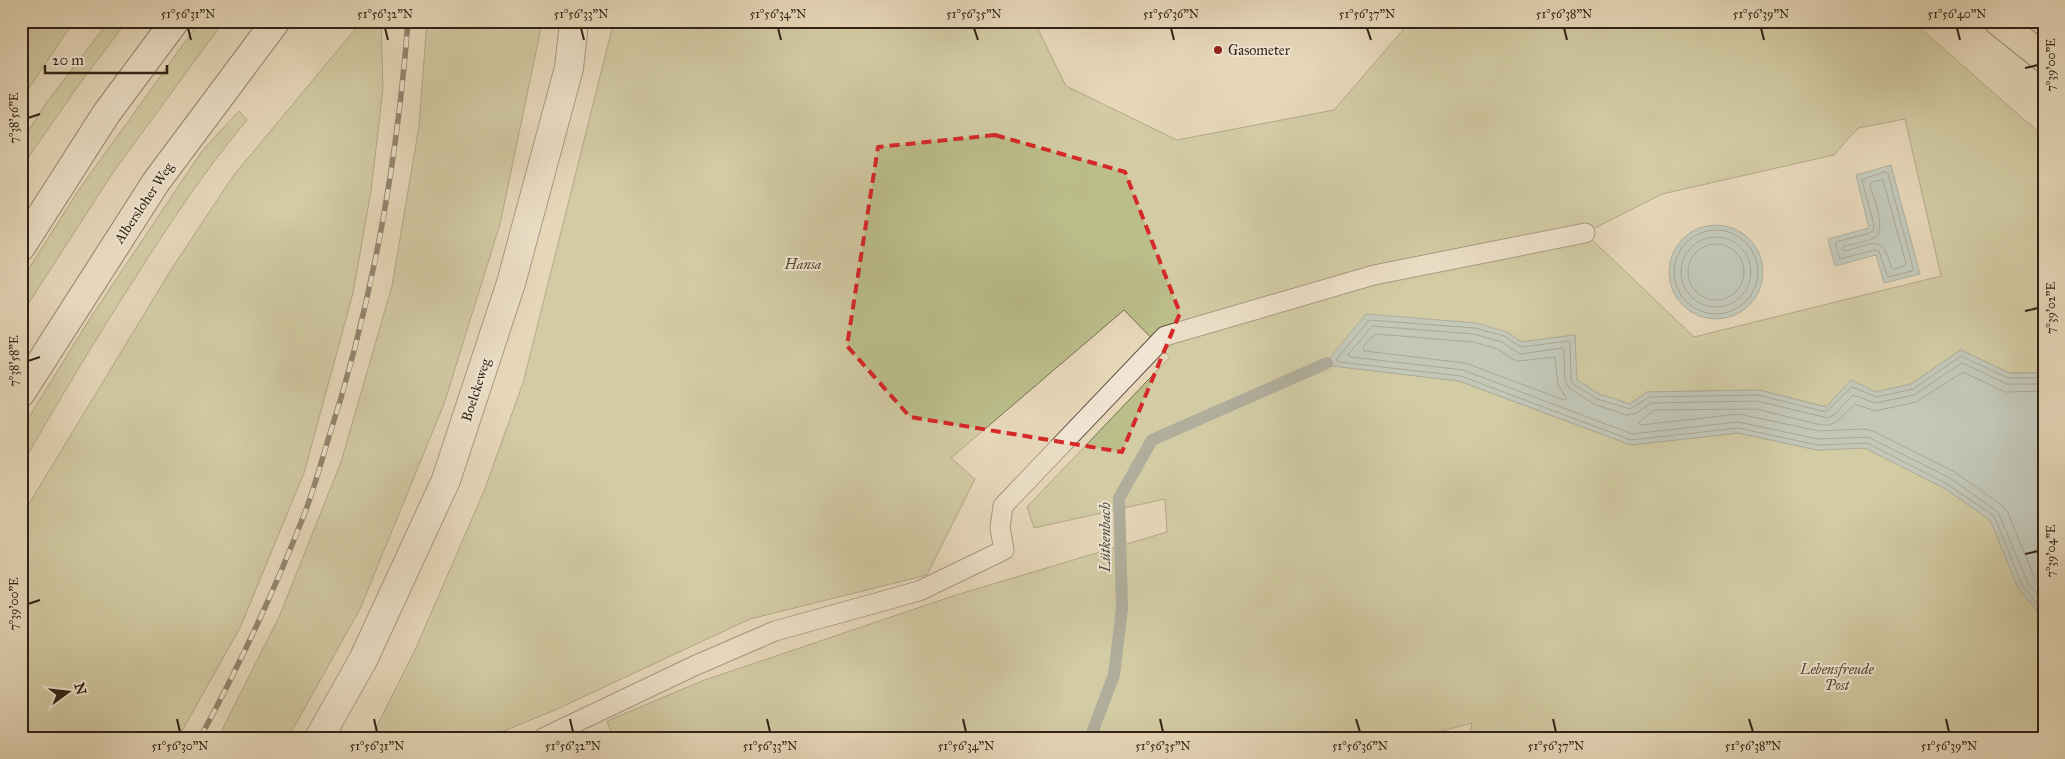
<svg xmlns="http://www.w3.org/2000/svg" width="2065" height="759" viewBox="0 0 2065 759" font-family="'IM FELL Great Primer',serif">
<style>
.green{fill:#bbbd8b;stroke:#767050;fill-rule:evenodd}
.water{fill:#99b7b8;stroke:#707b77}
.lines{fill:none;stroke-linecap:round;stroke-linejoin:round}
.shore{stroke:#666c67;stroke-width:1}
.stream{stroke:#707b77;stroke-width:12}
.lane-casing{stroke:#5f4f3f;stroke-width:21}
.street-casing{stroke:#5f4f3f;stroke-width:30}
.secondary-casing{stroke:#322216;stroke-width:30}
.highway-casing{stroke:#322216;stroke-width:30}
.lane{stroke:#efe5d2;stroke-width:19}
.street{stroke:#efe5d2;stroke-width:28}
.secondary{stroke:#efe5d2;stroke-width:28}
.highway{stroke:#e6d7b9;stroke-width:28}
.rail-casing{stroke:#322216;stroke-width:5.5}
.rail{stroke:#efe5d2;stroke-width:4;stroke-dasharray:11;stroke-linecap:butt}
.marked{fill:none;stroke:#d62828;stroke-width:4;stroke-dasharray:10 6;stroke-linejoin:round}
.ticks{fill:none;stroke:#322216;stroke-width:2}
.poi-dot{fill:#8f2418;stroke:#efe5d2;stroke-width:2}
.labels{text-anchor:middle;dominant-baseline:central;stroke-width:4;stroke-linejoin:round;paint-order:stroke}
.poi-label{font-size:14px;fill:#322216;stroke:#efe5d2;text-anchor:start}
.street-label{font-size:14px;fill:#322216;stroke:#efe5d2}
.park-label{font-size:14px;font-style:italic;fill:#544933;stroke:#efe5d2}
.water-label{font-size:15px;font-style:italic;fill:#514f47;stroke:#efe5d2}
.neatline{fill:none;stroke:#322216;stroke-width:2}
.ticks-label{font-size:12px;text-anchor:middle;fill:#322216}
</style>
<rect width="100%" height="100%" fill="#e6d7b9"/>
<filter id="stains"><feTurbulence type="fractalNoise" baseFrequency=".004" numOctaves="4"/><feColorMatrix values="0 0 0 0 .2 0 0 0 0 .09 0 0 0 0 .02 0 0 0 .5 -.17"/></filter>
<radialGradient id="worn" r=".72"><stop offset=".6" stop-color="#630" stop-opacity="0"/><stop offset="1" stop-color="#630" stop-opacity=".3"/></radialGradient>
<!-- green -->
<g class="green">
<path d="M 21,21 L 74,21 L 21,100 Z"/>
<path d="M 109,21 L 127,21 L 78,86 L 21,168 L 21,142 L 47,102 Z"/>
<path d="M 200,21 L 224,21 L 114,171 L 21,315 L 21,281 L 78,191 Z"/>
<path d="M 362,21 L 381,21 L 383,89 L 371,191 L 353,293 L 304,473 L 240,628 L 178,738 L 21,738 L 21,517 L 169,273 L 233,176 Z"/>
<path d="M 427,21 L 539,21 L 541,28 L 500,224 L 444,404 L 360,609 L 288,738 L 218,738 L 279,617 L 341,462 L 392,286 L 419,126 Z"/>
<path d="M 614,21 L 1034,21 L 1066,86 L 1177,140 L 1334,110 L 1403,30 L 1406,21 L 1912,21 L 2044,137 L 2044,373 L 2009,373 L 1961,350 L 1911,384 L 1876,392 L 1851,381 L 1826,407 L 1759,390 L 1647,392 L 1630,404 L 1599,394 L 1576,380 L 1575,335 L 1521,342 L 1507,332 L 1325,365 L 1459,381 L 1631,445 L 1738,433 L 1817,450 L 1865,448 L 1944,488 L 1990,520 L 2019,590 L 2044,618 L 2044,738 L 1469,738 L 1472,723 L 1416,738 L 613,738 L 607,721 L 702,681 L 956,595 L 1167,532 L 1165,499 L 1034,528 L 1027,507 L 1170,357 L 1124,310 L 951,458 L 975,479 L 927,575 L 750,619 L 555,710 L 487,738 L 371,738 L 415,650 L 484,491 L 523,383 ZM 1905,119 L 1941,276 L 1694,337 L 1585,233 L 1662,194 L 1834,155 L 1858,128 Z"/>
<path d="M 239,111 L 247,120 C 205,170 170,223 135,278 C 95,340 58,402 21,466 L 21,430 L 89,320 L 202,151 Z"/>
</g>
<!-- water -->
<g class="water">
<path d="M 1891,165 L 1920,274 L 1884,283 L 1876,255 L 1835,266 L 1828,239 L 1869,228 L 1856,175 Z"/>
<circle cx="1716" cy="272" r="47"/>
<path d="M 1366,314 L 1476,323 L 1507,332 L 1521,342 L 1575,335 L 1577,380 L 1599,394 L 1630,404 L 1647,392 L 1759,390 L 1826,407 L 1851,380 L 1876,392 L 1911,384 L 1961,350 L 2009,373 L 2044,373 L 2044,618 L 2019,590 L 1990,520 L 1944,488 L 1865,448 L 1817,450 L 1738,433 L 1631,445 L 1459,381 L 1324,365 Z"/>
</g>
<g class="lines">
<!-- shore -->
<g class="shore">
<path d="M 1885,172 L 1888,174 L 1913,268 L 1912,271 L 1889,277 L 1887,275 L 1879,251 L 1874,250 L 1840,259 L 1835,244 L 1836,242 L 1870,233 L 1873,230 L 1874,225 L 1862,180 Z"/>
<path d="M 1883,180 L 1906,263 L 1904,266 L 1894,269 L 1891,267 C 1882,233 1873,244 1845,251 L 1842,249 L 1844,246 C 1853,244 1867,242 1875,237 C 1887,230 1873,197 1870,185 L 1872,182 Z"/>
<circle cx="1716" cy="272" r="42"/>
<circle cx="1716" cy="272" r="35"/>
<circle cx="1716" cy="272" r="28"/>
<path d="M 1376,334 L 1473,342 L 1498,349 L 1512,359 L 1519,361 L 1555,357 L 1558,385 L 1567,399 L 1564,400 L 1465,363 L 1364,351 L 1363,347 Z"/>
<path d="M 2044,378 L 2008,378 L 1961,356 L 1913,389 L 1876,397 L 1852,387 L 1826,412 L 1758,395 L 1649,397 L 1630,409 L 1597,399 L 1573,384 L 1571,380 L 1570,343 L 1568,341 L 1521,347 L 1504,336 L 1475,328 L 1369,320 L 1336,360 L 1339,362 L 1461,376 L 1631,440 L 1738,428 L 1818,445 L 1867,443 L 1947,484 L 1994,516 L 2023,587 L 2044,611"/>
<path d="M 2044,384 L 2007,384 L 1962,363 L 1914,395 L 1875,403 L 1853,395 L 1834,415 L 1828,418 L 1757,401 L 1651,403 L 1635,414 L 1626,415 L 1594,404 L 1569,388 L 1565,380 L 1564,350 L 1562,348 L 1520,354 L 1502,342 L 1474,334 L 1372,326 L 1348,355 L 1351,357 L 1463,370 L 1632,434 L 1738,422 L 1818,439 L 1868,437 L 1950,478 L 1998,512 L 2028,583 L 2044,601"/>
<path d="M 2044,391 L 2005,392 L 1963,372 L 1916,402 L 1875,411 L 1855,404 C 1844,413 1837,427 1821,425 L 1756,409 L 1654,410 L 1638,423 L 1641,425 L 1739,414 L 1819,431 L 1865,429 L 1873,431 L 1953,471 L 2003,506 L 2008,513 L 2035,579 L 2044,590"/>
</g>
<!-- stream -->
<path class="stream" d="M 1090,738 L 1114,675 L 1122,608 L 1119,498 L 1152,440 L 1327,363"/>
<!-- lane casing -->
<g class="lane-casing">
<path id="lane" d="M 543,738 L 694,666 L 775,631 L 919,591 L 1004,550 L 1000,528 L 1003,506 L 1165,336 L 1374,275 L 1585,233"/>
</g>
<!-- street casing -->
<g class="street-casing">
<path id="street" d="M 319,738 L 363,660 L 446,480 L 511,283 L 569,68 L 573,32 L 573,21"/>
</g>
<!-- secondary casing -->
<g class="secondary-casing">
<g id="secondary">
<path d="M 21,247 L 106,114 L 175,21"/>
<path d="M 21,393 L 156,182 L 276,21"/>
</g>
</g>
<!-- highway casing -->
<g class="highway-casing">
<path id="highway" d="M 1998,21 L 2044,58"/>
</g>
<!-- lane -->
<use href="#lane" class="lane"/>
<!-- street -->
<use href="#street" class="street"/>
<!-- secondary -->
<use href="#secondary" class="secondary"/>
<!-- highway -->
<use href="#highway" class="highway"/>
<!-- rail casing -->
<g class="rail-casing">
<path id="rail" d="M 200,738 C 239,666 274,592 304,515 C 313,492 320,467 327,443 C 372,305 397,166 408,21"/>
</g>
<!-- rail -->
<use href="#rail" class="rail"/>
</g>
<!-- marked area -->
<path d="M0 0H2065V759H0ZM 995,135 L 1125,172 L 1180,313 L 1122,452 L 910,417 L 847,346 L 878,147 Z" fill="#e6d7b9" fill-opacity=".55" fill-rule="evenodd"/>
<path class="marked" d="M 995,135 L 1125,172 L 1180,313 L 1122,452 L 910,417 L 847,346 L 878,147 Z"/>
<!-- ticks -->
<path class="ticks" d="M 188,28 L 191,40M 385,28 L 388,40M 581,28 L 584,40M 778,28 L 781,40M 974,28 L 978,40M 1171,28 L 1174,40M 1367,28 L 1371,40M 1564,28 L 1567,40M 1761,28 L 1764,40M 1957,28 L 1960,40M 2025,68 L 2038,65M 28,118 L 40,114M 2025,311 L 2038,308M 28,361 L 40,357M 2025,554 L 2038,551M 28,604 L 40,600M 177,719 L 180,732M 374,719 L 377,732M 570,719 L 573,732M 767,719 L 770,732M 963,719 L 966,732M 1160,719 L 1163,732M 1356,719 L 1360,732M 1553,719 L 1556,732M 1749,719 L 1753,732M 1946,719 L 1949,732"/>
<!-- markers -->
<circle class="poi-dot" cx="1218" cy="50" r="5"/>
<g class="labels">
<!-- poi labels -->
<g class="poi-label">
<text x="1228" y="50">Gasometer</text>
</g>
<!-- street labels -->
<g class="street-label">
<text transform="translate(144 203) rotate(-56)">Albersloher Weg</text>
<text transform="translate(476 390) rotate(-72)">Boelckeweg</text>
</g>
<!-- park labels -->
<g class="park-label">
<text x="803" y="264">Hansa</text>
<text x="1837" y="669">Lebensfreude<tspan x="1837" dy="16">Post</tspan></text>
</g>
<!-- water labels -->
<g class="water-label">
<text transform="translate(1105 537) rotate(-90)">Lütkenbach</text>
</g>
</g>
<!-- margin -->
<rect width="2065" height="759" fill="none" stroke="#e6d7b9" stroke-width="55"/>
<!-- north arrow -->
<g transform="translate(68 692) rotate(75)" stroke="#efe5d2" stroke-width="4" paint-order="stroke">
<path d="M0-4L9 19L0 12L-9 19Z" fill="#322216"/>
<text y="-8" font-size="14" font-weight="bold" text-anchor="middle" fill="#322216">N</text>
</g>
<!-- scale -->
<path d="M45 65v8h122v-8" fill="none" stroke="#322216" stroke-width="2.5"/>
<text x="52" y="65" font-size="15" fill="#322216" stroke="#efe5d2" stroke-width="4" paint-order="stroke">20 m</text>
<rect x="28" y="28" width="2010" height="704" class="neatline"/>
<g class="ticks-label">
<text x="188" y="18">51°56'31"N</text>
<text x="385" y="18">51°56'32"N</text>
<text x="581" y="18">51°56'33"N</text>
<text x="778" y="18">51°56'34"N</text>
<text x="974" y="18">51°56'35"N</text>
<text x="1171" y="18">51°56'36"N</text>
<text x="1367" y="18">51°56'37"N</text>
<text x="1564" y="18">51°56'38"N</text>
<text x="1761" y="18">51°56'39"N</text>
<text x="1957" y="18">51°56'40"N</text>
<text transform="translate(2051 65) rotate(-90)" y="4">7°39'00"E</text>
<text transform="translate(14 118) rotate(-90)" y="4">7°38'56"E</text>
<text transform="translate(2051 308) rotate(-90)" y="4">7°39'02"E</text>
<text transform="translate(14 361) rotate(-90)" y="4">7°38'58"E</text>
<text transform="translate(2051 551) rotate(-90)" y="4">7°39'04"E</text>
<text transform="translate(14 604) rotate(-90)" y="4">7°39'00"E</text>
<text x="180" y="750">51°56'30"N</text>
<text x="377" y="750">51°56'31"N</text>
<text x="573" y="750">51°56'32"N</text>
<text x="770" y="750">51°56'33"N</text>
<text x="966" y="750">51°56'34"N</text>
<text x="1163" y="750">51°56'35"N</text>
<text x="1360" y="750">51°56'36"N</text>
<text x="1556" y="750">51°56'37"N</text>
<text x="1753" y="750">51°56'38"N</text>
<text x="1949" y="750">51°56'39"N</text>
</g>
<rect width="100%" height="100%" filter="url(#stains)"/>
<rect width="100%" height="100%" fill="url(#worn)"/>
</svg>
